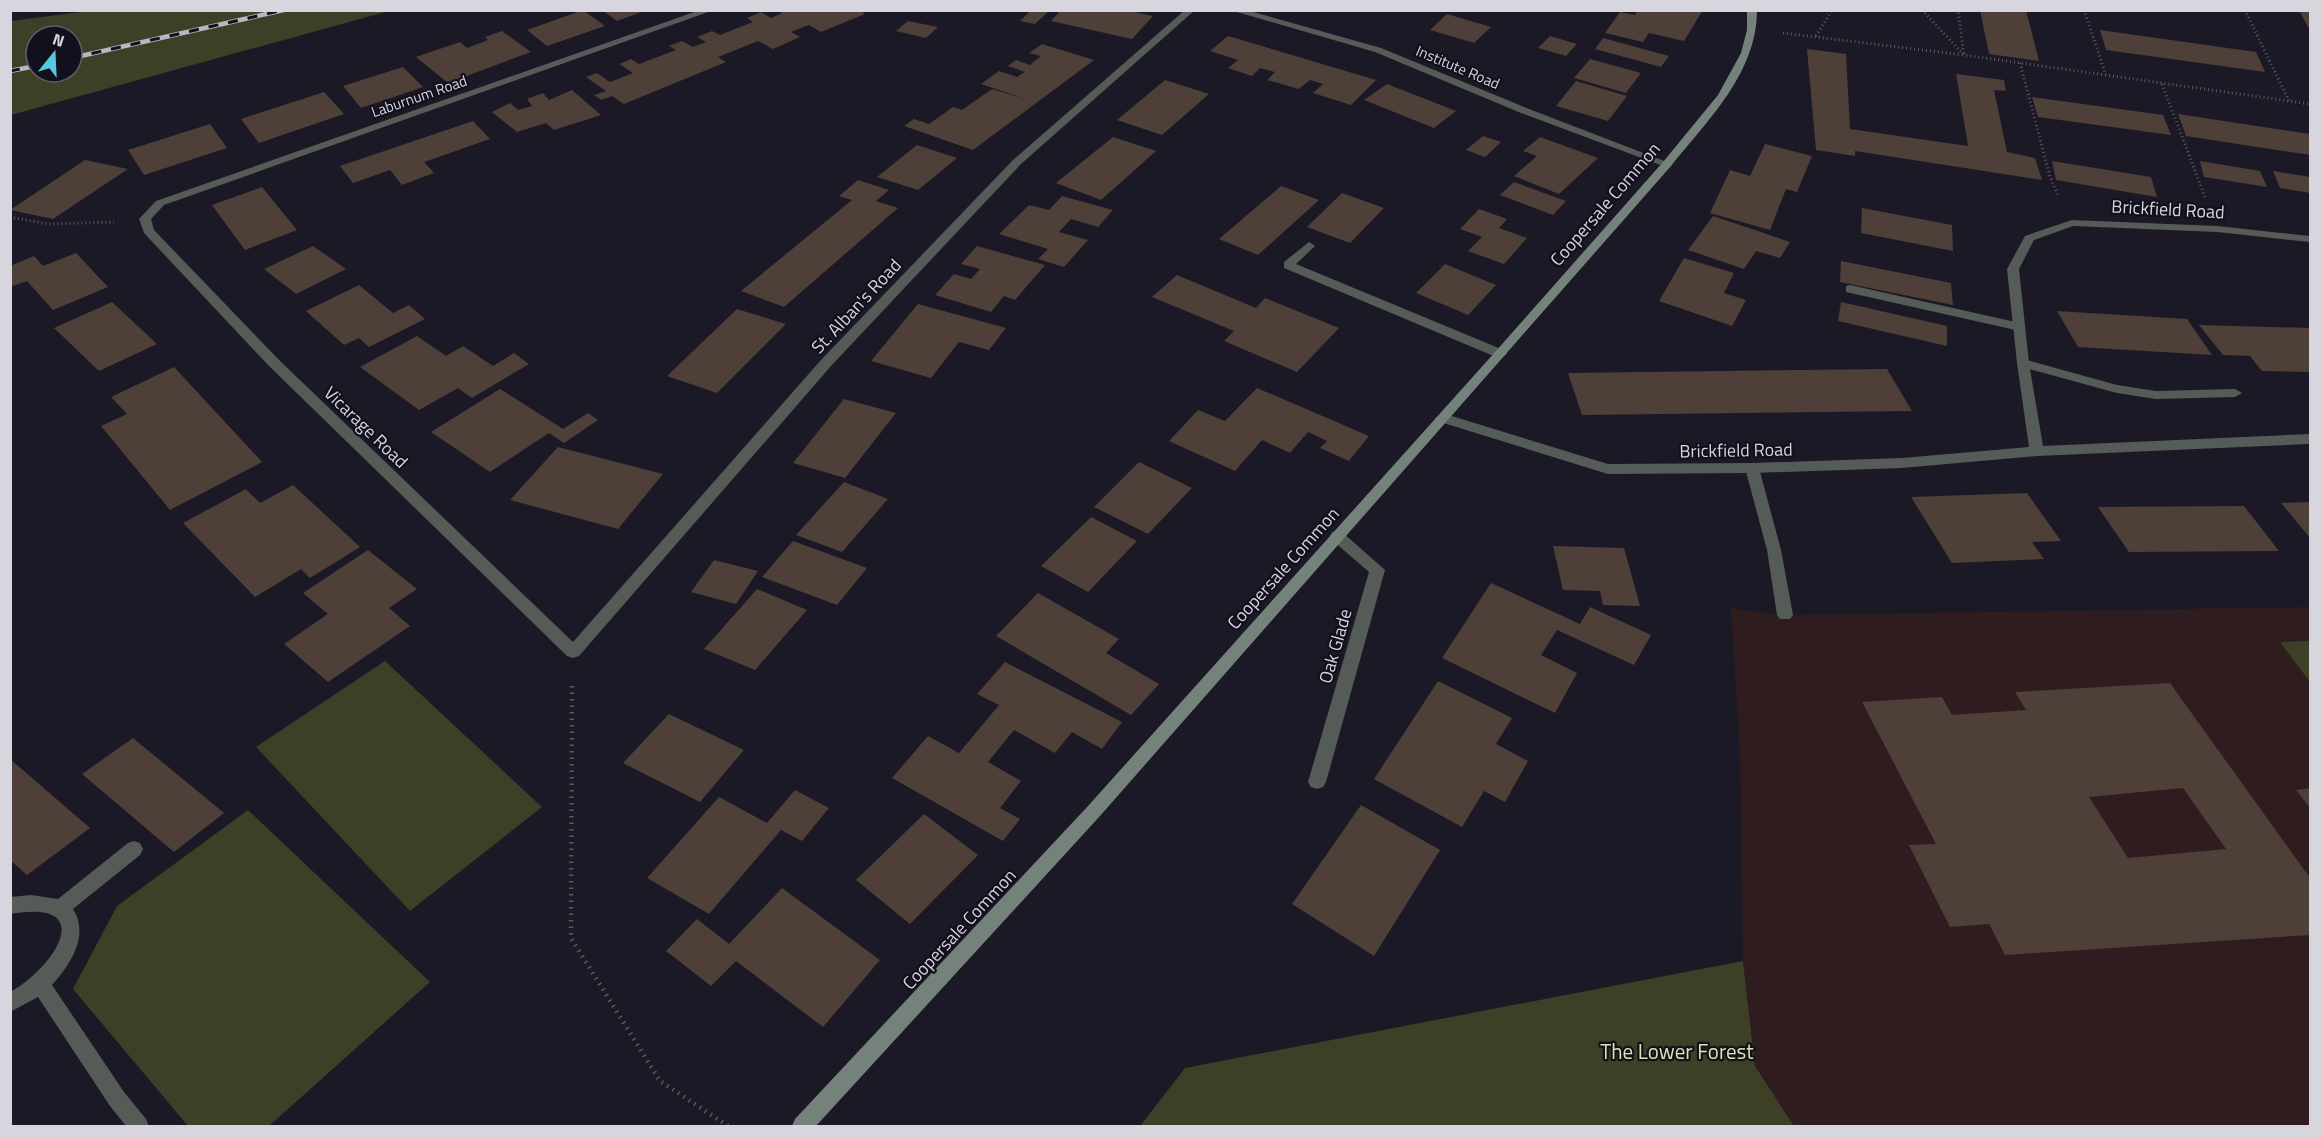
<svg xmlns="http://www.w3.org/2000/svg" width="2321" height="1137" viewBox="0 0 2321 1137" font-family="'Titillium Web',sans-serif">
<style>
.education{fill:#2f1c1f}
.green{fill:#3d3f26;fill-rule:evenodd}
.building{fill:#4e3f39;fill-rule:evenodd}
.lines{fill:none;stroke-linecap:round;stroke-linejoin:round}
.path-far1{stroke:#5a5863;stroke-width:3;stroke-dasharray:1 3;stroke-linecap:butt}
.path{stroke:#5a5863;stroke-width:4.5;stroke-dasharray:1.5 5;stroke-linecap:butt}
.lane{fill:#555c58;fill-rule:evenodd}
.street{fill:#555c58;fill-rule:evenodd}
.secondary{fill:#75817b;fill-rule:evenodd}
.rail-casing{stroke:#b8b7c1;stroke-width:4.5}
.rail{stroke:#12101c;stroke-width:3;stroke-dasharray:10;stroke-linecap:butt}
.labels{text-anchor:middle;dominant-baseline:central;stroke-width:4.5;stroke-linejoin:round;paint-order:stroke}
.far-street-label{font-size:15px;fill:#d7d6df;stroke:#12101c}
.street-label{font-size:18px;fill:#d7d6df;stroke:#12101c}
.near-park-label{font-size:21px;fill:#dce3ac;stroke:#12101c}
</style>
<rect width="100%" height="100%" fill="#1b1925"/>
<!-- education -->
<path class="education" d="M 2310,607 L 2310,1126 L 1794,1126 L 1755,1066 L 1743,961 L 1740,753 L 1731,609 L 1785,615 Z"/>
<!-- green -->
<g class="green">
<path d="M 88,11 L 88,10 L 389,11 L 11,115 L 11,21 ZM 36,36 L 72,36 L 72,72 L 36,72 Z"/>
<path d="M 2310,641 L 2310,682 L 2280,642 Z"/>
<path d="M 385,661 L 542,807 L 410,911 L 256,747 Z"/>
<path d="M 248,810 L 430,982 L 269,1126 L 188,1126 L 73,989 L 117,906 Z"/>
<path d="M 1743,961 L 1755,1066 L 1794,1126 L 1140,1126 L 1185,1068 Z"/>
</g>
<!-- building -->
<g class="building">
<path d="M 583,10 L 605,26 L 547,46 L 527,30 Z"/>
<path d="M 602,10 L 644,10 L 644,11 L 617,21 Z"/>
<path d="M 777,10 L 859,10 L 865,14 L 821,32 L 809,25 L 791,32 L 800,37 L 773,49 L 758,41 L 718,57 L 726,62 L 624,104 L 612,96 L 601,100 L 594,95 L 606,91 L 586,77 L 597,73 L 610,82 L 633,73 L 619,64 L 631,59 L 639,64 L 676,50 L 669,46 L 682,41 L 693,47 L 706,42 L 697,37 L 712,31 L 720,35 L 753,22 L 747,18 L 761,12 L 771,18 L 782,13 Z"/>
<path d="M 1031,10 L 1050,10 L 1035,24 L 1020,21 Z"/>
<path d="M 1061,10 L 1125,10 L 1153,16 L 1132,39 L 1051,21 Z"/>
<path d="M 1638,10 L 1703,10 L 1684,41 L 1649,33 L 1643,42 L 1605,33 L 1620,12 L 1635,15 Z"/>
<path d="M 1980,10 L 2026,10 L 2039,61 L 1989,54 Z"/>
<path d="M 2299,10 L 2310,10 L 2310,31 Z"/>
<path d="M 1447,14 L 1491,27 L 1474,43 L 1430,30 Z"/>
<path d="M 908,21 L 938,27 L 926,38 L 896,31 Z"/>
<path d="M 2100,30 L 2256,52 L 2265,72 L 2106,50 Z"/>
<path d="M 502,31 L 531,52 L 448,83 L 416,57 L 460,42 L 467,48 L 488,40 L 485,37 Z"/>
<path d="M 1228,36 L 1376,80 L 1351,105 L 1313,93 L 1323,84 L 1310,80 L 1299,89 L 1267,80 L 1275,72 L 1260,68 L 1252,76 L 1228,68 L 1238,60 L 1210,51 Z"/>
<path d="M 1550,36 L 1577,44 L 1566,56 L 1538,48 Z"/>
<path d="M 1603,38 L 1669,56 L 1661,67 L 1595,49 Z"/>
<path d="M 1042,44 L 1094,60 L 973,150 L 904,126 L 914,119 L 929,124 L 953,107 L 962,110 L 992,89 L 1028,100 L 981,84 L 999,71 L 1017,77 L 1025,72 L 1008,66 L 1016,60 L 1030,65 L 1041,56 L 1029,53 Z"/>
<path d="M 1807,49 L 1846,54 L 1850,129 L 1968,146 L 1956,74 L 2004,80 L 2006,91 L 1994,90 L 2007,152 L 2035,158 L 2042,180 L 1855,151 L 1855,156 L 1816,150 Z"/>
<path d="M 1590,59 L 1641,73 L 1626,93 L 1574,78 Z"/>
<path d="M 403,67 L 423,87 L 361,108 L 343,86 Z"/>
<path d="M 1165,80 L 1209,94 L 1162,135 L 1117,120 Z"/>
<path d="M 1576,81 L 1627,96 L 1608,121 L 1556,106 Z"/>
<path d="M 1387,84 L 1456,111 L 1434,128 L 1364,100 Z"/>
<path d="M 572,90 L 601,115 L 554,130 L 546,123 L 517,132 L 492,112 L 510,103 L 518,110 L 532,106 L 527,99 L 543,93 L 549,100 Z"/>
<path d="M 324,92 L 344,114 L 259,143 L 241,119 Z"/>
<path d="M 2032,97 L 2163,115 L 2171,135 L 2038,117 Z"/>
<path d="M 2178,114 L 2310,134 L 2310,155 L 2186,136 Z"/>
<path d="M 473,121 L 490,139 L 424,162 L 434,173 L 402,185 L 390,170 L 353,183 L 340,166 Z"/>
<path d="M 210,124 L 227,148 L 144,175 L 128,150 Z"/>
<path d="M 1483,136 L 1501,142 L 1485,157 L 1466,150 Z"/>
<path d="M 1113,137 L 1156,151 L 1101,200 L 1056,183 Z"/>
<path d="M 1540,137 L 1598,158 L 1559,194 L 1514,176 L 1537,156 L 1523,151 Z"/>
<path d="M 1765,144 L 1812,156 L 1797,192 L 1786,189 L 1770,230 L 1710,213 L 1730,170 L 1750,176 Z"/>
<path d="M 917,145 L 957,158 L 918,190 L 877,177 Z"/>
<path d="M 85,160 L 128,169 L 53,219 L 10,210 Z"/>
<path d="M 2052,161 L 2151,177 L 2157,197 L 2056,180 Z"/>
<path d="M 2200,161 L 2260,171 L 2267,187 L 2204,177 Z"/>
<path d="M 2273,171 L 2310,177 L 2310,193 L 2280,188 Z"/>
<path d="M 858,180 L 889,190 L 876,201 L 898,208 L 784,307 L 741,291 L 852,200 L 839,196 Z"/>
<path d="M 1514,182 L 1566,201 L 1553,215 L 1500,195 Z"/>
<path d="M 1281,186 L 1319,200 L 1258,255 L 1219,239 Z"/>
<path d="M 262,187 L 297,230 L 245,250 L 212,205 Z"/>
<path d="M 1342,193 L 1384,208 L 1350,243 L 1307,227 Z"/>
<path d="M 1062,196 L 1113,210 L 1098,227 L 1071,219 L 1059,232 L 1088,240 L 1064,267 L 1038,259 L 1048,249 L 999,234 L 1029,205 L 1049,210 Z"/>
<path d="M 1862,208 L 1952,225 L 1953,251 L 1861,233 Z"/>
<path d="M 1479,209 L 1507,219 L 1499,228 L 1527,238 L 1504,264 L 1468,251 L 1482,237 L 1460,229 Z"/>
<path d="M 1713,216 L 1790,242 L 1780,258 L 1756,251 L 1744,269 L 1688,250 Z"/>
<path d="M 313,246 L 346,269 L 296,294 L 264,269 Z"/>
<path d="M 977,246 L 1045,265 L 1015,300 L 1004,296 L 991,312 L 935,295 L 954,274 L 971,279 L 980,269 L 961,264 Z"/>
<path d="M 76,253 L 108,287 L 53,310 L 27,281 L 10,287 L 10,266 L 34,256 L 43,266 Z"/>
<path d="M 1684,258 L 1734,273 L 1724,293 L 1746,300 L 1732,326 L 1659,301 Z"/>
<path d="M 1841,261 L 1951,283 L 1953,305 L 1840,282 Z"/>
<path d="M 1445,264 L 1496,285 L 1468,315 L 1416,293 Z"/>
<path d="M 1177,275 L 1256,308 L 1265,298 L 1339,328 L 1297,372 L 1224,341 L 1234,331 L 1152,297 Z"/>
<path d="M 359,285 L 393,313 L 409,305 L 425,319 L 369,347 L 359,338 L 344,345 L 306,311 Z"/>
<path d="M 112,302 L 157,344 L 99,371 L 54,328 Z"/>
<path d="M 1841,302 L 1947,326 L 1947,346 L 1838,321 Z"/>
<path d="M 918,304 L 1006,328 L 989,350 L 959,342 L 931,378 L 871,361 Z"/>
<path d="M 737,309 L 786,324 L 717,393 L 667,376 Z"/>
<path d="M 2057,311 L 2187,319 L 2212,355 L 2078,347 Z"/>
<path d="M 2199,325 L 2310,328 L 2310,372 L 2262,371 L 2250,356 L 2223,355 Z"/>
<path d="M 417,336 L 446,356 L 463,346 L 493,366 L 514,353 L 529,364 L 472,398 L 458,388 L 419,410 L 360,367 Z"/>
<path d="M 174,367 L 262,462 L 170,510 L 101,426 L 127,414 L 111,397 Z"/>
<path d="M 1887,369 L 1912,411 L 1582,415 L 1568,373 Z"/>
<path d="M 1257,388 L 1369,436 L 1349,461 L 1320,448 L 1327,441 L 1308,432 L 1290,453 L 1262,440 L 1235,471 L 1169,441 L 1198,410 L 1225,421 Z"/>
<path d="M 500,389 L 563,429 L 588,413 L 598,420 L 564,443 L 549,433 L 490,472 L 431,432 Z"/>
<path d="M 844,399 L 896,413 L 845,478 L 793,463 Z"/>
<path d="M 558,447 L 663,474 L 618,529 L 510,500 Z"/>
<path d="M 1139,462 L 1192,488 L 1148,534 L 1094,507 Z"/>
<path d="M 844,482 L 888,499 L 842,552 L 796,535 Z"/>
<path d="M 293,485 L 360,547 L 310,578 L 301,569 L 255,597 L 183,523 L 246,489 L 260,503 Z"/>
<path d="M 2027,493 L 2061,541 L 2032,542 L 2044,559 L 1952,563 L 1911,497 Z"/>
<path d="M 2310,502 L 2310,538 L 2281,503 Z"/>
<path d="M 2244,506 L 2279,551 L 2129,552 L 2098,507 Z"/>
<path d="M 1091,517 L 1137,541 L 1088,592 L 1041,566 Z"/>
<path d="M 793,541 L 867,568 L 837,605 L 762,577 Z"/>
<path d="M 1553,546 L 1624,548 L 1640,606 L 1603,605 L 1600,591 L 1563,590 Z"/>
<path d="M 368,550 L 417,589 L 389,608 L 410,626 L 328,682 L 284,644 L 328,614 L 303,593 Z"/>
<path d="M 714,560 L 758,571 L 736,604 L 691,592 Z"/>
<path d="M 1491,583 L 1580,624 L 1590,607 L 1651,635 L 1634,665 L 1557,630 L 1541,655 L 1577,673 L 1555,713 L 1442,658 Z"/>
<path d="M 757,589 L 807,610 L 755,670 L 704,649 Z"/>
<path d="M 1038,593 L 1119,639 L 1106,653 L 1159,684 L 1131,715 L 996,636 Z"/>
<path d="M 1005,662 L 1122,722 L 1102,749 L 1072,732 L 1055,753 L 1014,730 L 988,762 L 1021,781 L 1000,808 L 1020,819 L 1003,841 L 892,778 L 928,736 L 959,753 L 999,705 L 977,694 Z"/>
<path d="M 1438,681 L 1512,718 L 1496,744 L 1528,761 L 1505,802 L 1484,791 L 1462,827 L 1374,779 Z"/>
<path d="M 2170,683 L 2310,878 L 2310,935 L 2005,955 L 1989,924 L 1950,927 L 1909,845 L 1936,844 L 1862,702 L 1942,697 L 1952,715 L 2026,710 L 2015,692 ZM 2183,788 L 2226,849 L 2128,858 L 2089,797 Z"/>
<path d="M 669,714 L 744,750 L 700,802 L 623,763 Z"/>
<path d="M 133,738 L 224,813 L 174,852 L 82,774 Z"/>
<path d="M 10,759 L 90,828 L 27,875 L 10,860 Z"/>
<path d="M 2310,788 L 2310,808 L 2296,790 Z"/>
<path d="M 795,790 L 829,808 L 802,841 L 781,830 L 709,914 L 647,878 L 719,797 L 767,823 Z"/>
<path d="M 1361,805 L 1440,850 L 1374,956 L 1292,904 Z"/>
<path d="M 924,814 L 978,855 L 910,924 L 856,880 Z"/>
<path d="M 782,888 L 880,960 L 823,1027 L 736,961 L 711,986 L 666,951 L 697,919 L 729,944 Z"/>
</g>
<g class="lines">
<!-- path-far1 -->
<g class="path-far1">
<path d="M 1922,10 L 1964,55 L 2310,104"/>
<path d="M 2084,10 L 2106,75"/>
<path d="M 2245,10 L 2289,101"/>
<path d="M 1783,33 L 1964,55 L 1958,10"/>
<path d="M 1816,36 L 1832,10"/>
<path d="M 2020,63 L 2050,177 L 2058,195"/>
<path d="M 2162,84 L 2205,197"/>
<path d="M 10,217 L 48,224 L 114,222"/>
</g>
<!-- path -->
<path class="path" d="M 572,686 L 571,938 L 660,1081 L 728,1126"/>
<!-- lane -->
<g class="lane">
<path d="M 1309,242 L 1315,246 L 1296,264 L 1506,351 L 1507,354 L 1501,358 L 1496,357 L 1284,268 L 1284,262 Z"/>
<path d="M 1850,285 L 2020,323 L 2026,327 L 2020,331 L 1846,292 L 1846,286 Z"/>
<path d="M 2023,359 L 2117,385 L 2156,391 L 2235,389 L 2242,393 L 2235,397 L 2156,399 L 2117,393 L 2018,366 L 2017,363 Z"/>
<path d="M 1752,463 L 1759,468 L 1781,550 L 1793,615 L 1790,619 L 1780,619 L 1777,615 L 1767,550 L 1745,468 Z"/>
<path d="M 134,841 L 140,843 L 143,849 L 140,855 L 73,909 C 90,935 70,965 52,985 L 124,1092 L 146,1119 L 149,1126 L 126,1126 L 110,1106 L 38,997 L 10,1012 L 10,992 C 54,968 100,898 10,914 L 10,897 L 31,895 L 58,899 L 128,843 Z"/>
</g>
<!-- street -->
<g class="street">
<path d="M 700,10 L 714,10 L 164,205 L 151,219 L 154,230 L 278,359 L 573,642 L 821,360 L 1013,160 L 1185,10 L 1195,10 L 1021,164 L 831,366 L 579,656 L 573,658 L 567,656 L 268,365 L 144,233 L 139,219 L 156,201 Z"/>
<path d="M 1230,10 L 1246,10 L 1381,48 L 1529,109 L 1672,164 L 1671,166 L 1663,166 L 1521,113 L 1375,52 Z"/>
<path d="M 2072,220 L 2217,226 L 2310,236 L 2310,242 L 2217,232 L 2073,226 L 2034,240 L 2019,269 L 2029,363 L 2043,446 L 2310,434 L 2310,444 L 2037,456 L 1902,468 L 1752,473 L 1608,474 L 1437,421 L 1435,418 L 1442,413 L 1608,464 L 1752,463 L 1902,458 L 2029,447 L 2017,363 L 2007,269 L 2025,236 Z"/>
<path d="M 1337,531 L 1342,532 L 1385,570 L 1326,782 L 1323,787 L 1317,789 L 1311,787 L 1308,782 L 1369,572 L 1332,540 L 1330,536 L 1332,532 Z"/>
</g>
<!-- secondary -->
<path class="secondary" d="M 1747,10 L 1757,10 C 1757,73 1708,120 1671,166 L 1100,816 L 816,1126 L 792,1126 L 795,1119 L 1088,806 L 1496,351 L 1663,162 L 1718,95 L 1741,53 L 1747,30 Z"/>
<!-- rail casing -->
<g class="rail-casing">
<g id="rail">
<path d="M 72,58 L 284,10"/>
<path d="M 10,71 L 36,66"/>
</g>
</g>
<!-- rail -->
<use href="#rail" class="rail"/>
</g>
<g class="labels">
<!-- far-street labels -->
<g class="far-street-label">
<text transform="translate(1458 67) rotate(23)">Institute Road</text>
<text transform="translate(419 96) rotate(-19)">Laburnum Road</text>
</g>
<!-- street labels -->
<g class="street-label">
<text transform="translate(1605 204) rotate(-49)">Coopersale Common</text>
<text transform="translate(2168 209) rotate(3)">Brickfield Road</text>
<text transform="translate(856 306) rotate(-47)">St. Alban's Road</text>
<text transform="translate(366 427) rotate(44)">Vicarage Road</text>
<text transform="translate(1736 450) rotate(-1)">Brickfield Road</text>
<text transform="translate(1283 568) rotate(-48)">Coopersale Common</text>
<text transform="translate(1335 646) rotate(-74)">Oak Glade</text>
<text transform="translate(959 929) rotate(-47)">Coopersale Common</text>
</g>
<!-- near-park labels -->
<g class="near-park-label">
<text x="1677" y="1051">The Lower Forest</text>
</g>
</g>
<!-- border -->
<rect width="2321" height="1137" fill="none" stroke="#d7d6df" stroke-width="24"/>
<!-- north arrow -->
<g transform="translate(54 54) rotate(18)"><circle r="28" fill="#12101c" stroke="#615f6a" stroke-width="1.5"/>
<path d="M0-4.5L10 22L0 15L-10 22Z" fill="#56c9e1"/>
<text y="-9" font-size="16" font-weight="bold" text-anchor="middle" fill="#d7d6df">N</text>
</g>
</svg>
